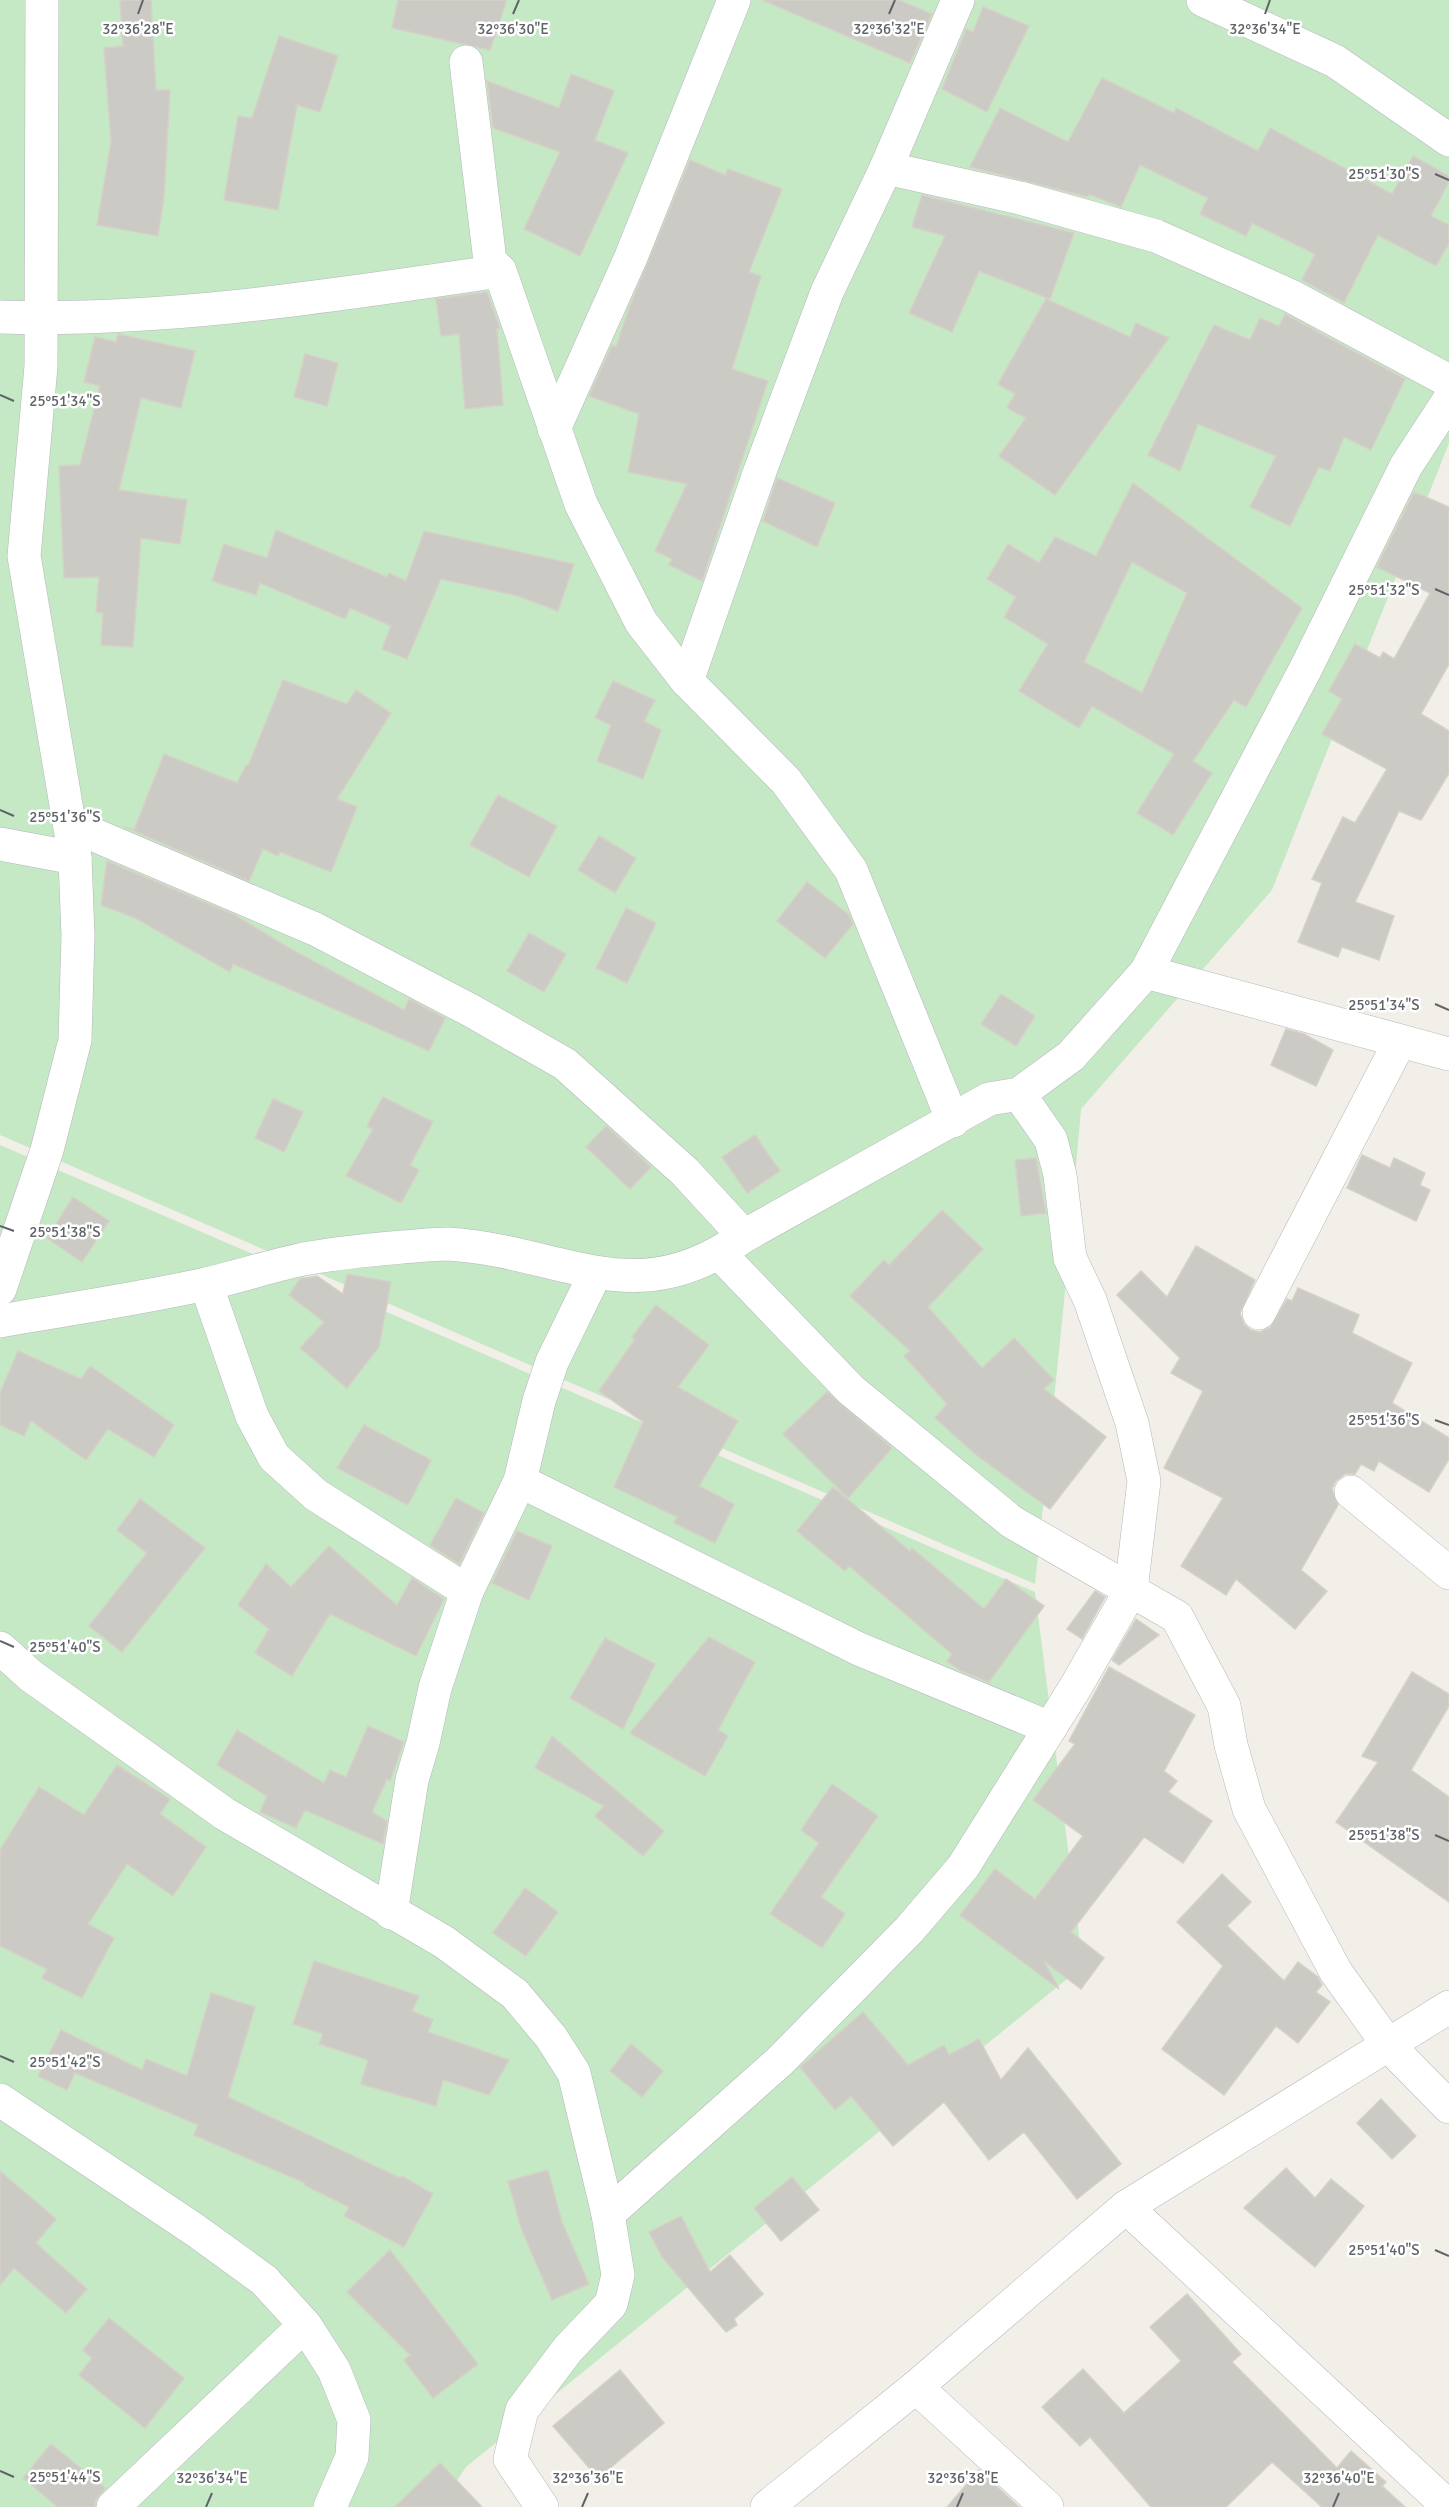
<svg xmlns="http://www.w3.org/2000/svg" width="1449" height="2507" viewBox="0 0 1449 2507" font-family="Signika,sans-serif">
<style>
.green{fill:#c5e8c5}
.building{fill:#cccac5;stroke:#d6d1c6;stroke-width:1.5;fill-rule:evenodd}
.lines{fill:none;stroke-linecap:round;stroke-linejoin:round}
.minor-casing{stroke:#b5b8bc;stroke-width:34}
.minor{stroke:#fff;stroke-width:33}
.ticks{fill:none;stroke:#5f6368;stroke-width:2}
.ticks-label{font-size:15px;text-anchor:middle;fill:#5f6368;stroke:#fff;stroke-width:5;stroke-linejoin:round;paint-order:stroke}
</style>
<rect width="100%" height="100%" fill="#f1efe8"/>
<!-- green -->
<g class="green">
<path d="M 0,0 L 1449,0 L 1449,443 L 1272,890 L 1081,1109 L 1064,1302 L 1035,1584 L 0,1135 Z"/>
<path d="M 0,1145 L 1035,1592 L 1083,1966 L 466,2467 L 439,2507 L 0,2507 Z"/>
</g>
<!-- building -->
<g class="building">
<path d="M 120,0 L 151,0 L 156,90 L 170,90 L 164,197 L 158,236 L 97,225 L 111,142 L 104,48 L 123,46 Z"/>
<path d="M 398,0 L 507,0 L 490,50 L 392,28 Z"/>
<path d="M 762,0 L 899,0 L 932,14 L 910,63 Z"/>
<path d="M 983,7 L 1029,26 L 987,112 L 942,89 L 966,29 L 973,32 Z"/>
<path d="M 279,36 L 338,56 L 320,112 L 297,105 L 278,210 L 224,200 L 238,116 L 252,118 Z"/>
<path d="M 571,74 L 614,91 L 595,140 L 628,153 L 580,256 L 524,229 L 560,152 L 493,128 L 487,81 L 559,108 Z"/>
<path d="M 1102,78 L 1174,113 L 1176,108 L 1258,151 L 1270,128 L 1392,194 L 1413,156 L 1449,176 L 1449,182 L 1431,216 L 1449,225 L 1449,243 L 1436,266 L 1378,235 L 1344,303 L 1302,280 L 1315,254 L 1252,223 L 1246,236 L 1200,214 L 1208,198 L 1140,165 L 1121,207 L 1089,194 L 1088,197 L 970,167 L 1000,108 L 1068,142 Z"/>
<path d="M 690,160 L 725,175 L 728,169 L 782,189 L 749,272 L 761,276 L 732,369 L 768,381 L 702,581 L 669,565 L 672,559 L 655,551 L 687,484 L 628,472 L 639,414 L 589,396 L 612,345 L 616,347 L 629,308 Z"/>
<path d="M 922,195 L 1074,233 L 1050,299 L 979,271 L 952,332 L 909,313 L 945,236 L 912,227 Z"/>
<path d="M 487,292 L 500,328 L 497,329 L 503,405 L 465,409 L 459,334 L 441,336 L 436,299 Z"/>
<path d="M 1046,299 L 1130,337 L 1136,323 L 1169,338 L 1055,495 L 999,456 L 1026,418 L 1007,408 L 1015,394 L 998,384 Z"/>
<path d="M 1285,314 L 1405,379 L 1371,450 L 1344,437 L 1330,471 L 1319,467 L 1290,526 L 1250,507 L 1276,456 L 1198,424 L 1180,471 L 1148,455 L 1214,325 L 1250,340 L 1260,318 L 1279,326 Z"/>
<path d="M 118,334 L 195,351 L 181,408 L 141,398 L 119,490 L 187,500 L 180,544 L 141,538 L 133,647 L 101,645 L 103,613 L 96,612 L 99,577 L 64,578 L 59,466 L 80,465 L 100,386 L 84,382 L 95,337 L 116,342 Z"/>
<path d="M 305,354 L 338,363 L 327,406 L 294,397 Z"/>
<path d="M 777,478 L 835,503 L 817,547 L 763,521 Z"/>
<path d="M 1133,483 L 1302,608 L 1246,707 L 1234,700 L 1193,761 L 1212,773 L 1173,835 L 1137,813 L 1174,754 L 1092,706 L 1079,728 L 1019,691 L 1048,644 L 1004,617 L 1016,597 L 987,579 L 1008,544 L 1039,563 L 1055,537 L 1096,556 ZM 1132,562 L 1187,593 L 1142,693 L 1084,662 Z"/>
<path d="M 1414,492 L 1449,507 L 1449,664 L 1421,714 L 1449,731 L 1449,773 L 1421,820 L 1399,811 L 1355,902 L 1394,916 L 1379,960 L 1342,947 L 1338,957 L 1298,942 L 1322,883 L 1312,879 L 1343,817 L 1355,823 L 1387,769 L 1322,734 L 1342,699 L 1329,691 L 1355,644 L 1380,658 L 1383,652 L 1394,659 L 1430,593 L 1377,567 Z"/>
<path d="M 276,530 L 387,577 L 389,573 L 406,581 L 424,531 L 574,564 L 558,611 L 518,596 L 441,579 L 407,659 L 382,649 L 391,626 L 350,608 L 345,619 L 260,583 L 256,595 L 212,581 L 224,544 L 267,558 Z"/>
<path d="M 283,680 L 347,704 L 356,690 L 391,713 L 337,799 L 357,807 L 331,872 L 280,852 L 278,856 L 263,849 L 249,881 L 125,827 L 134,830 L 164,754 L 237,783 L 246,765 L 248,766 Z"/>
<path d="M 613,681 L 655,700 L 644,721 L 661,730 L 643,779 L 597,761 L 611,725 L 595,718 Z"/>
<path d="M 498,795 L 557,826 L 529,877 L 470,845 Z"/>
<path d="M 599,836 L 636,858 L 615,893 L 578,870 Z"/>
<path d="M 107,861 L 235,915 L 289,948 L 404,1010 L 409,999 L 445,1018 L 429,1051 L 233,964 L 230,972 L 135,918 L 101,905 Z"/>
<path d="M 807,882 L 849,915 L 853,924 L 825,958 L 777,921 Z"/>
<path d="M 626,908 L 656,923 L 627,983 L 596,968 Z"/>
<path d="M 529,933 L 566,954 L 544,992 L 507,971 Z"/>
<path d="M 1001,994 L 1035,1016 L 1016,1046 L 981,1024 Z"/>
<path d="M 1286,1029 L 1304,1034 L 1333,1050 L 1316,1086 L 1271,1065 Z"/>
<path d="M 383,1097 L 433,1122 L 410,1165 L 419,1170 L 401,1203 L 346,1176 L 373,1129 L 367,1126 Z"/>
<path d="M 273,1099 L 303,1112 L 284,1152 L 255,1138 Z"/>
<path d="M 606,1126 L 651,1167 L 630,1189 L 586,1147 Z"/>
<path d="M 755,1135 L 780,1171 L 747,1193 L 722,1157 Z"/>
<path d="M 1362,1155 L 1390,1168 L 1394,1158 L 1425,1173 L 1420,1185 L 1430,1190 L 1416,1221 L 1347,1188 Z"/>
<path d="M 1036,1158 L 1046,1213 L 1021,1216 L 1015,1160 Z"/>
<path d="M 73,1197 L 109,1221 L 82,1262 L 47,1238 Z"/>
<path d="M 942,1210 L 983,1249 L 928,1307 L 982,1368 L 1014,1338 L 1054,1380 L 1044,1389 L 1106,1437 L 1050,1509 L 975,1454 L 935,1418 L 947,1404 L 904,1356 L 910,1351 L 850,1296 L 884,1260 L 889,1265 Z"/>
<path d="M 1196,1246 L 1255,1280 L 1240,1313 L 1244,1324 L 1251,1330 L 1260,1332 L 1270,1328 L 1287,1299 L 1292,1301 L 1298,1288 L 1359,1315 L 1352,1333 L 1412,1363 L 1392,1403 L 1449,1438 L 1449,1459 L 1429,1492 L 1379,1461 L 1374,1471 L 1361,1464 L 1355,1474 L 1345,1474 L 1336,1481 L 1332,1489 L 1338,1505 L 1301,1570 L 1327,1591 L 1295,1629 L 1236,1579 L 1226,1595 L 1181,1566 L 1223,1498 L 1164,1468 L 1203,1391 L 1171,1373 L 1180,1358 L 1117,1295 L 1141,1271 L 1167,1297 Z"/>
<path d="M 347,1274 L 391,1282 L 379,1347 L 347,1388 L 300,1348 L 324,1322 L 289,1295 L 300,1279 L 317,1276 L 343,1294 Z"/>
<path d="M 656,1305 L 709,1345 L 678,1387 L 738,1421 L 699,1486 L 734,1504 L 715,1543 L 674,1523 L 677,1517 L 614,1487 L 643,1422 L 599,1391 L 635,1339 L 632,1337 Z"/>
<path d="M 18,1351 L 81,1379 L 90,1366 L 174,1425 L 154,1457 L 108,1429 L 86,1460 L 31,1421 L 24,1436 L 0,1425 L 0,1393 Z"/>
<path d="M 827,1392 L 892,1448 L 848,1498 L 783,1434 Z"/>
<path d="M 364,1425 L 431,1460 L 408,1505 L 337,1468 Z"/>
<path d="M 833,1487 L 910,1551 L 912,1548 L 984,1609 L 1006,1579 L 1044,1606 L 989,1682 L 961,1671 L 947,1661 L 952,1654 L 849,1566 L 845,1571 L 797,1531 Z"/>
<path d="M 456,1498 L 484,1513 L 459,1564 L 430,1545 Z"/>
<path d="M 140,1499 L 205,1548 L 122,1652 L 89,1626 L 147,1553 L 117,1530 Z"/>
<path d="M 517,1531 L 552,1546 L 529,1600 L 492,1583 Z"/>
<path d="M 329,1546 L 397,1605 L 412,1578 L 444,1599 L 416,1656 L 330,1614 L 292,1676 L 255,1653 L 269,1629 L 238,1605 L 266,1564 L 291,1587 Z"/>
<path d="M 1095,1591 L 1105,1597 L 1082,1639 L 1067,1629 Z"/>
<path d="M 1136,1619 L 1159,1635 L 1119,1665 L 1112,1660 Z"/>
<path d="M 709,1637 L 755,1662 L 718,1730 L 728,1736 L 705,1776 L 630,1733 Z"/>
<path d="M 605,1638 L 655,1664 L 623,1729 L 570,1698 Z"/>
<path d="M 1109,1667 L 1195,1715 L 1164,1771 L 1177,1781 L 1168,1792 L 1212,1821 L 1183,1863 L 1144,1837 L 1071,1932 L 1104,1958 L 1081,1989 L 1044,1961 L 1059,1989 L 960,1915 L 995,1869 L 1035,1899 L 1083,1836 L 1033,1800 L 1075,1744 L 1069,1741 Z"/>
<path d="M 1412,1672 L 1449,1694 L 1449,1706 L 1411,1770 L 1449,1797 L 1449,1902 L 1336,1822 L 1378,1762 L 1362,1756 Z"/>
<path d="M 368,1726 L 404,1742 L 390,1781 L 387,1779 L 372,1812 L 387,1821 L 383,1844 L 305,1810 L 296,1828 L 260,1812 L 267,1796 L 217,1765 L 237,1730 L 324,1783 L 330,1770 L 346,1777 Z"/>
<path d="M 552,1736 L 664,1831 L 643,1856 L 595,1816 L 604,1806 L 535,1768 Z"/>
<path d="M 117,1765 L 170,1799 L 160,1814 L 206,1847 L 173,1896 L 127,1864 L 88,1924 L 114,1938 L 82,1998 L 42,1978 L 47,1969 L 0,1946 L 0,1850 L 39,1787 L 84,1815 Z"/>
<path d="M 832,1784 L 878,1816 L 821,1897 L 845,1914 L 822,1948 L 770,1914 L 819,1843 L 801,1830 Z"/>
<path d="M 1222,1874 L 1251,1902 L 1227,1926 L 1284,1981 L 1298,1962 L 1318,1977 L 1322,1985 L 1316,1992 L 1330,2002 L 1298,2043 L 1276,2026 L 1224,2095 L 1162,2049 L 1223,1966 L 1177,1922 Z"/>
<path d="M 525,1888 L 558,1912 L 526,1956 L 493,1933 Z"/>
<path d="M 314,1961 L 419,1996 L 412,2011 L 433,2020 L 428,2032 L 509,2060 L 489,2095 L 443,2080 L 436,2106 L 361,2084 L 368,2060 L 319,2044 L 323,2034 L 293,2024 Z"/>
<path d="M 211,1993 L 255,2007 L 228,2097 L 400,2178 L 402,2176 L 433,2194 L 404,2247 L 344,2216 L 349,2207 L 304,2185 L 305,2183 L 194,2135 L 198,2125 L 75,2073 L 67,2090 L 38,2076 L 61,2030 L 142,2070 L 146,2059 L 187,2076 Z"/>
<path d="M 863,2012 L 908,2065 L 944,2045 L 949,2055 L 979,2039 L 1001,2080 L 1028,2048 L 1121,2164 L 1077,2199 L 1024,2132 L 989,2160 L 944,2102 L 893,2146 L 851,2096 L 835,2110 L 800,2067 Z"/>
<path d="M 631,2044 L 663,2071 L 642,2097 L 610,2071 Z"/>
<path d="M 1381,2099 L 1416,2136 L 1392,2159 L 1357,2123 Z"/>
<path d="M 1286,2168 L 1315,2198 L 1331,2179 L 1364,2206 L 1315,2267 L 1244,2208 Z"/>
<path d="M 548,2170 L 562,2222 L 589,2284 L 552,2300 L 521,2228 L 508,2181 Z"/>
<path d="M 0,2171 L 56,2219 L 36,2243 L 87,2289 L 66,2313 L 14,2268 L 0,2285 Z"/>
<path d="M 792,2177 L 819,2210 L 781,2241 L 754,2208 Z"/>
<path d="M 681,2216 L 710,2272 L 730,2255 L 763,2294 L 734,2319 L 737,2325 L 726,2332 L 662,2257 L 649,2232 Z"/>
<path d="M 390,2250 L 478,2364 L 433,2398 L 404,2360 L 410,2355 L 347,2292 Z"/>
<path d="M 1187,2294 L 1241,2354 L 1232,2362 L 1337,2468 L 1351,2451 L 1386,2482 L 1382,2486 L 1405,2507 L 1322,2507 L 1272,2462 L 1226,2507 L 1151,2507 L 1090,2437 L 1080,2446 L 1042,2407 L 1083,2369 L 1124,2413 L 1181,2361 L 1150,2327 Z"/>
<path d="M 109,2318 L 184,2378 L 145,2428 L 79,2375 L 92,2358 L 83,2350 Z"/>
<path d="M 620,2370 L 664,2423 L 598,2478 L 553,2426 Z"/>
<path d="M 51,2444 L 105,2488 L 95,2501 L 95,2507 L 58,2507 L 23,2478 Z"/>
<path d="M 440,2463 L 482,2507 L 395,2507 Z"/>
<path d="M 979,2470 L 1019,2507 L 947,2507 Z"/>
</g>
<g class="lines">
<!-- minor casing -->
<g class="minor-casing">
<g id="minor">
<path d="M 1203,0 L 1335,61 L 1449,140"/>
<path d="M 466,62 L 490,261 L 500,271 L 581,504 L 641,622 L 687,681 L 786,781 L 851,870 L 953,1121"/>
<path d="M 886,168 L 1020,198 L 1156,236 L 1291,296 L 1449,381"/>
<path d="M 0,317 C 167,322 335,295 500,271"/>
<path d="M 554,429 L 631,257 L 734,0"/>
<path d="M 687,681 L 760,471 L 827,292 L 886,168 L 958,0"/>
<path d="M 71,825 L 315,929 L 470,1010 L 565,1064 L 685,1172 L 744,1236"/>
<path d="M 0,844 L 75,858"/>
<path d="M 1146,972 L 1449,1054"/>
<path d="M 720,1254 L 851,1390 L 1012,1522 L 1177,1617 L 1224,1706 L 1231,1745 L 1249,1809 L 1336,1972 L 1389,2046 L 1449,2107"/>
<path d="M 206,1284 L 252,1416 L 274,1457 L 316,1495 L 467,1591"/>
<path d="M 0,1289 L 47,1150 L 75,1040 L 78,936 L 75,858 L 24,556 L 41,366 L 42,0"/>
<path d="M 1259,1313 L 1400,1041"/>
<path d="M 0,1321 C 69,1309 138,1299 206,1284 C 237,1277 267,1267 299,1260 C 333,1253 368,1250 402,1247 C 417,1246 433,1244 448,1244 C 563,1251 636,1316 744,1236 L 989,1099 L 1019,1094 L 1071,1056 L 1146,972 L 1306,668 L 1406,466 L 1449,400"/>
<path d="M 520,1481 L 859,1649 L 1050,1728"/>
<path d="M 1351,1492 L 1449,1573"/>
<path d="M 0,1648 L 31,1676 L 225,1814 L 444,1942 L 515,1994 L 551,2037 L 574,2073 L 608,2214 L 618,2275 L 611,2304 L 568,2349 L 522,2410 L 510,2459 L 542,2507"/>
<path d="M 391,1913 L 412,1780 L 423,1743 L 435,1688 L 467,1591 L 520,1481 L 539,1401 L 552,1362 L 595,1274"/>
<path d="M 0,2100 L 195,2230 L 264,2280 L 305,2325 L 334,2370 L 354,2420 L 352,2457 L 330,2507"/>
<path d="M 1126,2207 L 1449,2507"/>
<path d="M 608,2214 L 780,2061 L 909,1930 L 963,1867 L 1075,1688 L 1131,1590 L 1144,1481 L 1132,1423 L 1090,1300 L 1070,1258 L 1060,1175 L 1051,1140 L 1019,1094"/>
<path d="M 916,2387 L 1047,2507"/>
<path d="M 113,2507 L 305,2325"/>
<path d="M 767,2507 L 916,2387 L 1126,2207 L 1449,2007"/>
</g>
</g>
<!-- minor -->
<use href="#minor" class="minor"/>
</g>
<!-- ticks -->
<path class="ticks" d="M 138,14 L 143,0M 513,14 L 519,0M 889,14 L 895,0M 1265,14 L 1270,0M 1435,174 L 1449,180M 0,395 L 14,401M 1435,589 L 1449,595M 0,810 L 14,816M 1435,1004 L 1449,1010M 0,1226 L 14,1231M 1435,1420 L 1449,1425M 0,1641 L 14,1647M 1435,1835 L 1449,1841M 0,2056 L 14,2062M 1435,2250 L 1449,2256M 0,2471 L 14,2477M 206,2507 L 212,2493M 582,2507 L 588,2493M 957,2507 L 963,2493M 1333,2507 L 1339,2493"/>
<g class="ticks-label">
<text x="138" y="34">32°36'28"E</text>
<text x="513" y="34">32°36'30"E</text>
<text x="889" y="34">32°36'32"E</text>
<text x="1265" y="34">32°36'34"E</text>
<text x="1384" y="179">25°51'30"S</text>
<text x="65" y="406">25°51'34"S</text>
<text x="1384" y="595">25°51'32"S</text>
<text x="65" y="822">25°51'36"S</text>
<text x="1384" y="1010">25°51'34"S</text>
<text x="65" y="1237">25°51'38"S</text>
<text x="1384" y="1425">25°51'36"S</text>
<text x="65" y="1652">25°51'40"S</text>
<text x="1384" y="1840">25°51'38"S</text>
<text x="65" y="2067">25°51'42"S</text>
<text x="1384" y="2255">25°51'40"S</text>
<text x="65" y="2482">25°51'44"S</text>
<text x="212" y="2483">32°36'34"E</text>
<text x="588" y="2483">32°36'36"E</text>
<text x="963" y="2483">32°36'38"E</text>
<text x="1339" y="2483">32°36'40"E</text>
</g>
</svg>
